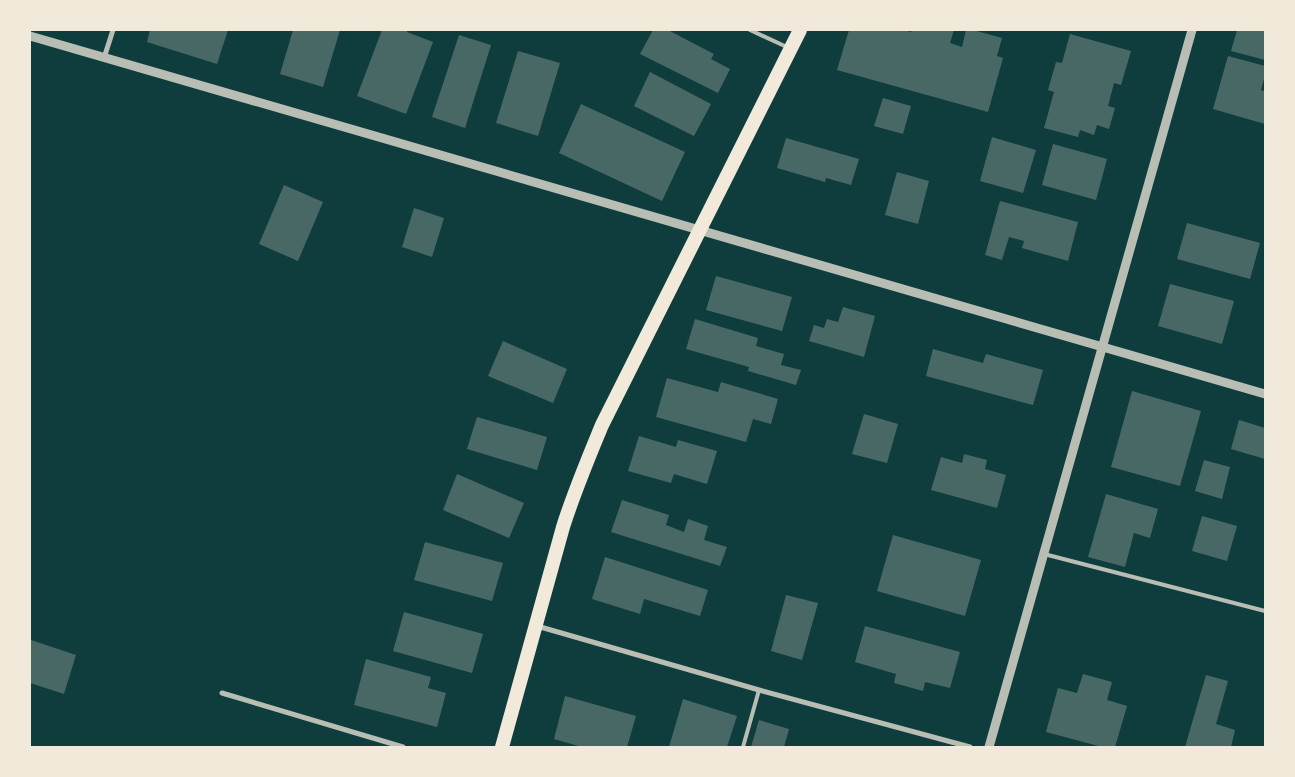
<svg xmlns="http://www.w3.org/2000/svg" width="1295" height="777" viewBox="0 0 1295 777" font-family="'Source Serif 4',serif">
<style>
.building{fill:#486865}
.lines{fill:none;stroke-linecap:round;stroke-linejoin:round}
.service{stroke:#b8beb3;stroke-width:4}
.minor{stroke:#b8beb3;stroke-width:5}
.tertiary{stroke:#b8beb3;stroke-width:9}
.trunk{stroke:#f1e9da;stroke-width:14}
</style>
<rect width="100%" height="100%" fill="#0f3d3e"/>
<!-- building -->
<g class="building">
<path d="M 150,30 L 228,30 L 217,64 L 147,42 Z"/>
<path d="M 293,30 L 340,30 L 323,87 L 280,74 Z"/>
<path d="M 382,30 L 407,30 L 407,32 L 433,42 L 406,114 L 357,96 Z"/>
<path d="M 653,30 L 668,30 L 714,54 L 711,59 L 730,69 L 718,93 L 640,54 Z"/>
<path d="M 849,30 L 904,30 L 911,32 L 912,30 L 954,30 L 950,43 L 962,47 L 966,30 L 973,30 L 1002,38 L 997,56 L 1003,58 L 988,112 L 837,70 Z"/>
<path d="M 1237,30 L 1265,30 L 1265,60 L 1231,51 Z"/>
<path d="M 1070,34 L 1131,51 L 1121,85 L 1114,83 L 1108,106 L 1115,108 L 1109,129 L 1097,125 L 1094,135 L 1080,130 L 1078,137 L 1044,128 L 1054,92 L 1048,90 L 1056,62 L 1062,63 Z"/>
<path d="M 459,35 L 491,45 L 465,128 L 432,117 Z"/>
<path d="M 518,51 L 560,63 L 538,136 L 496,123 Z"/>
<path d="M 1228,56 L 1265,66 L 1265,75 L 1261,90 L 1265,91 L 1265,124 L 1213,109 Z"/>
<path d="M 650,72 L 711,104 L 694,136 L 634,106 Z"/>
<path d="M 883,98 L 911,106 L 903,134 L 874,126 Z"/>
<path d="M 581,104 L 685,152 L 662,201 L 559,153 Z"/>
<path d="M 992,137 L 1036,150 L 1023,193 L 980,181 Z"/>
<path d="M 786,138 L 859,159 L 851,185 L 826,178 L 825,182 L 777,168 Z"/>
<path d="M 1053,144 L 1107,159 L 1096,200 L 1042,185 Z"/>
<path d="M 897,172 L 929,181 L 918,224 L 885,215 Z"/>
<path d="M 284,185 L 323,202 L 298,261 L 259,244 Z"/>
<path d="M 1000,201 L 1078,222 L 1068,261 L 1022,248 L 1024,241 L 1009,237 L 1002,260 L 985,255 Z"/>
<path d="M 414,208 L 444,218 L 432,257 L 402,247 Z"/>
<path d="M 1187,223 L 1260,243 L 1250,279 L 1177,259 Z"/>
<path d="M 716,276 L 792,297 L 782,331 L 706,310 Z"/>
<path d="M 1170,284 L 1234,301 L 1222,344 L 1158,326 Z"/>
<path d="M 843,307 L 875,316 L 864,357 L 809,341 L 814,325 L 824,328 L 827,319 L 838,322 Z"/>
<path d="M 695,319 L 758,338 L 756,346 L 784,354 L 781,365 L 801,370 L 796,385 L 748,371 L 749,367 L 686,349 Z"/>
<path d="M 503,341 L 567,369 L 553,403 L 488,376 Z"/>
<path d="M 933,349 L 983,363 L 986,354 L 1043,370 L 1033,405 L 926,376 Z"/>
<path d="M 667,378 L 718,392 L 721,382 L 778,399 L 771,424 L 753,419 L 746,442 L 656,417 Z"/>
<path d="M 1132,391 L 1201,411 L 1180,486 L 1111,467 Z"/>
<path d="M 864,414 L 898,424 L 887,463 L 852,454 Z"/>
<path d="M 477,417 L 547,437 L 537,470 L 467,449 Z"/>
<path d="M 1239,420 L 1265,428 L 1265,459 L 1231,449 Z"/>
<path d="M 639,436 L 676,447 L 678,440 L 717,451 L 707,484 L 674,474 L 671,483 L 628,471 Z"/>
<path d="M 964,454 L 987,460 L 985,469 L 1006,475 L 997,508 L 931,490 L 941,457 L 962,463 Z"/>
<path d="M 1204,460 L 1230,467 L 1222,499 L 1195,491 Z"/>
<path d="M 457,474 L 524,503 L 509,538 L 443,510 Z"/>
<path d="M 1106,494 L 1158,509 L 1150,538 L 1134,533 L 1125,567 L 1088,557 Z"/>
<path d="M 622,500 L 669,515 L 666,525 L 684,532 L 688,519 L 708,526 L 704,540 L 727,547 L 720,566 L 611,532 Z"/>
<path d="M 1202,516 L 1237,526 L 1227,561 L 1192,551 Z"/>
<path d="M 893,535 L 981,560 L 965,616 L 877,591 Z"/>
<path d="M 425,542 L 503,563 L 492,601 L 414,580 Z"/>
<path d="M 605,557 L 708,590 L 700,616 L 644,599 L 640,614 L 592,599 Z"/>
<path d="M 786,595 L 818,603 L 802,660 L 771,651 Z"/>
<path d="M 404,612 L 483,634 L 472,673 L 393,651 Z"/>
<path d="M 865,626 L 960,652 L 950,688 L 925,682 L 923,691 L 894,683 L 896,674 L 855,662 Z"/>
<path d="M 31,640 L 76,655 L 64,694 L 30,683 Z"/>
<path d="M 366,659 L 431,677 L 428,688 L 446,693 L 437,727 L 354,705 Z"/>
<path d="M 1083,674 L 1112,682 L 1107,700 L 1127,706 L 1115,747 L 1102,747 L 1046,732 L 1058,688 L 1077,693 Z"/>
<path d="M 1206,675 L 1228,681 L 1216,724 L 1235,730 L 1231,747 L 1185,747 Z"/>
<path d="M 565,696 L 636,716 L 627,747 L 582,747 L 554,739 Z"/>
<path d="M 683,699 L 737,716 L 727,747 L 669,747 Z"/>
<path d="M 759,720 L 789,729 L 784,747 L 751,747 Z"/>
</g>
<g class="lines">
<!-- service -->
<g class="service">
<path d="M 750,30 L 789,48"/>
<path d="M 1044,554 L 1265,611"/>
<path d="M 743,747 L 759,690"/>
</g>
<!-- minor -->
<g class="minor">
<path d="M 104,58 L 113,30"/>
<path d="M 537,626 L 759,690 L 970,747"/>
<path d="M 222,693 L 403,747"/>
</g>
<!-- tertiary -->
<g class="tertiary">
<path d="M 30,36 L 1265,394"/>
<path d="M 989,747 C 1055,507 1125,269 1192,30"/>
</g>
<!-- trunk -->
<path class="trunk" d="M 502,747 L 563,527 C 574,492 588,459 602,425 L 800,30"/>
</g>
<!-- border -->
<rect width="1295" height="777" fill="none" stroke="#f1e9da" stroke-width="62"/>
</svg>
